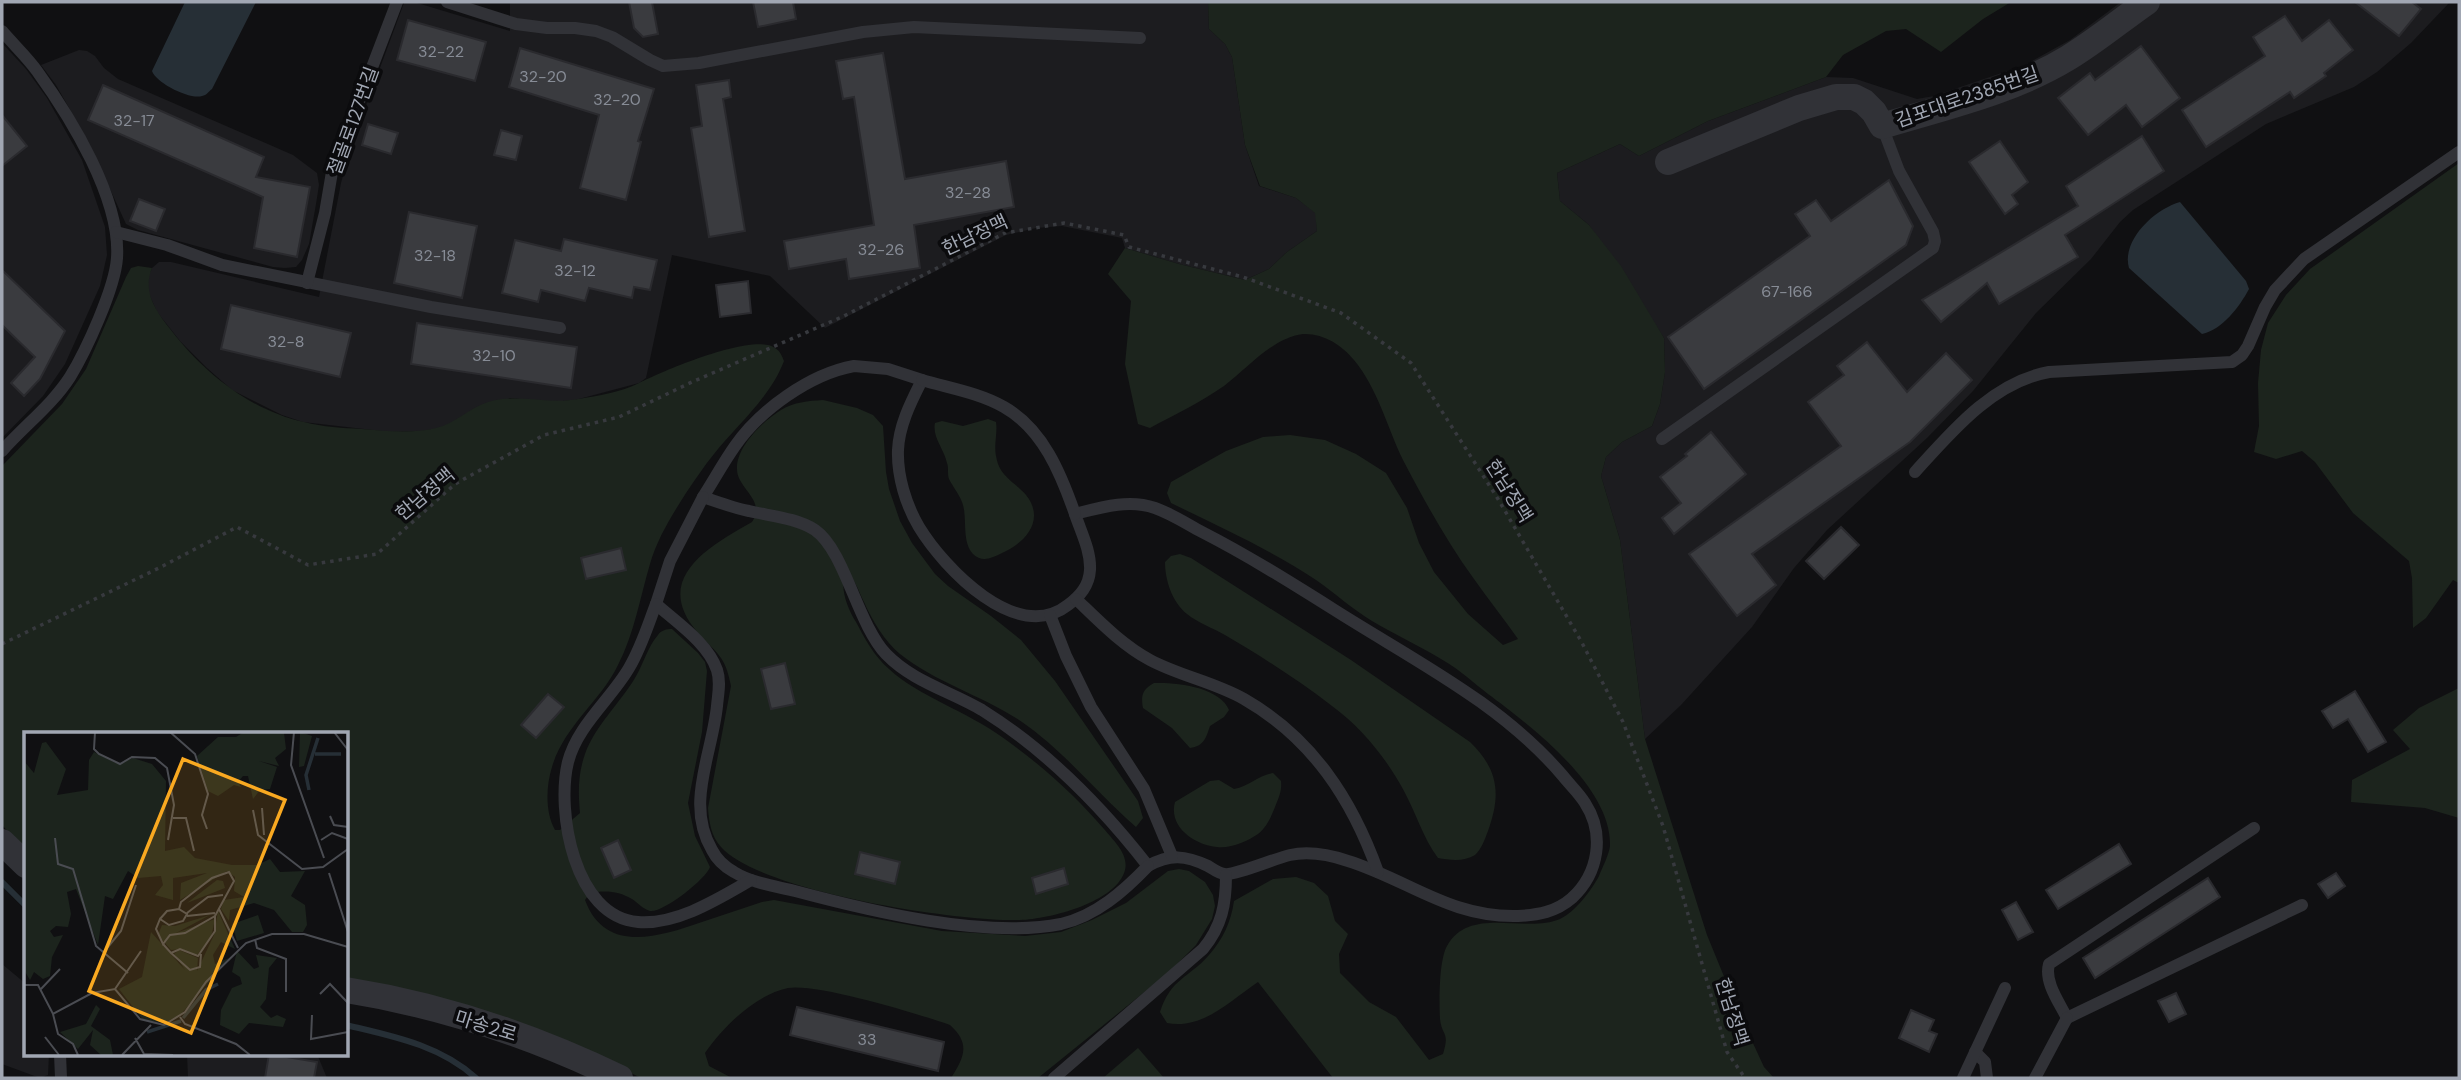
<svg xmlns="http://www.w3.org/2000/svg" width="2461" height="1080" viewBox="0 0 2461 1080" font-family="'DM Sans','Noto Sans KR',sans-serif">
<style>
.built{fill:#1c1c1f}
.green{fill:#1c241d}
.water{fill:#262f36}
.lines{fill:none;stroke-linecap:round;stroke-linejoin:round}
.stream{stroke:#262f36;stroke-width:6}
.building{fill:#3a3b3f;stroke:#2a2a2e;stroke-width:2}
.path{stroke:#37393e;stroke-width:3.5;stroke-dasharray:3.5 5;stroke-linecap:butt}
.lane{stroke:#313237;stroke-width:12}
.street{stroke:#313237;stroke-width:26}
.labels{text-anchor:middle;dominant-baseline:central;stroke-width:7;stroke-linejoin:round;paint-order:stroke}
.number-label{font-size:16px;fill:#878c96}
.street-label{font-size:19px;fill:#a1a7b3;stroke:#0b0b0d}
.inset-river{fill:none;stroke:#262f36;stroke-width:3.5}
.inset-road{fill:none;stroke:#4a4c52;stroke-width:2}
.view{fill:#f9a921;fill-opacity:0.15;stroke:#f9a921;stroke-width:3.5}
.inset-edge{fill:none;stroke:#a1a7b3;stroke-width:3.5}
</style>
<rect width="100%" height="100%" fill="#101012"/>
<!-- built -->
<g class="built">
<path d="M 407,2 L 414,2 L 510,31 L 510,2 L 1208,2 L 1209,29 L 1225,44 L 1232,57 L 1245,145 L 1259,186 L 1296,198 L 1316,213 L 1317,231 L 1287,252 L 1269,269 L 1245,280 L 1179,264 L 1125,248 L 1122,238 L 1062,226 L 1036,228 L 1006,235 L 825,328 L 770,276 L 672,255 L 646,378 L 639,383 L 575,400 L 551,402 L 510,398 L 440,428 L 423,431 L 390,432 L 303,422 L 282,415 L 232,390 L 207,368 L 180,341 L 157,312 L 149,294 L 147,279 L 152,268 L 159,262 L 171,262 L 319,297 L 341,183 L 351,146 L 404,3 Z"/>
<path d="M 2121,2 L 2450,2 L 2411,43 L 2377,72 L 2354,87 L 2266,124 L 2133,210 L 2120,222 L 2091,259 L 2036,313 L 1973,391 L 1927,438 L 1827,530 L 1794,568 L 1752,627 L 1681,705 L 1645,739 L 1620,540 L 1601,476 L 1606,457 L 1622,442 L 1652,426 L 1660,404 L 1665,372 L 1664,338 L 1589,225 L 1560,201 L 1557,173 L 1620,144 L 1639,156 L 1708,121 L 1826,77 L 1853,78 L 1917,99 L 1934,96 L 2025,65 L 2070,40 Z"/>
<path d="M 2,43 L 26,69 L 47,98 L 82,160 L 105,227 L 107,255 L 100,286 L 65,364 L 43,396 L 2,438 Z"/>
<path d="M 79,50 L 87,51 L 95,56 L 104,68 L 118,79 L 293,155 L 317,173 L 319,185 L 316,204 L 309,244 L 302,260 L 296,267 L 285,268 L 273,267 L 138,230 L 126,224 L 88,141 L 56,85 L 41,65 Z"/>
<path d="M 2,964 L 26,984 L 26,1054 L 49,1054 L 48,1075 L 40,1078 L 2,1064 Z"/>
<path d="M 187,1054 L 317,1054 L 327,1078 L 188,1078 Z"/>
</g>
<!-- green -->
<g class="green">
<path d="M 1208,2 L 2011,2 L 1983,19 L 1941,52 L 1906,29 L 1886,31 L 1843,55 L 1826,77 L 1708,121 L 1639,156 L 1620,144 L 1557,173 L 1560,201 L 1589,225 L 1621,266 L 1664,338 L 1665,372 L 1660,404 L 1652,426 L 1622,442 L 1606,457 L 1601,476 L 1620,540 L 1645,739 L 1707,935 L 1739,1013 L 1764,1067 L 1774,1078 L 1333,1078 L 1258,982 C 1231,1000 1203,1030 1167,1023 L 1160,1012 C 1171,978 1189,978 1209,955 C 1223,939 1231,922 1234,901 L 1273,879 L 1296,877 L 1314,883 L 1328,896 L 1335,921 L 1348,934 L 1339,954 L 1340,973 L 1369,1002 L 1396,1017 L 1429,1060 L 1443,1054 C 1450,1031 1442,1037 1440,1019 C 1439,1001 1439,960 1447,946 C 1470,905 1525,934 1560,919 C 1575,912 1591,891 1599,876 C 1602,868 1609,855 1610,846 C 1612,787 1531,726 1488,694 C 1474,683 1461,671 1446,662 C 1422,647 1396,635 1372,621 C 1352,609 1335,593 1316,580 C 1271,550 1220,527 1171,503 L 1167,493 L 1171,482 L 1226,451 L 1263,437 L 1290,435 L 1325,440 L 1356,454 L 1386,473 L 1407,508 L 1419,543 L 1434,572 L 1468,614 L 1503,645 L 1518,639 C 1504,619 1488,599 1474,579 C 1447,542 1424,500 1403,460 C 1387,427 1378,389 1354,360 C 1342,345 1323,333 1303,334 C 1272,338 1248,368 1224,386 C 1201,402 1174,415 1150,428 L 1138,424 L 1125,364 L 1131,301 L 1108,274 L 1125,248 L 1179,264 L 1245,280 L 1269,269 L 1287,252 L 1317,231 L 1315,213 L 1296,198 L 1260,186 L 1245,145 L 1232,57 L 1225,44 L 1209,29 Z"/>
<path d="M 2459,163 L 2459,583 L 2453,580 L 2426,618 L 2413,628 L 2412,578 L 2409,561 L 2353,513 L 2315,462 L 2302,451 L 2276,459 L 2254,452 L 2259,426 L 2258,383 L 2261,350 L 2268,323 L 2286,295 L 2310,269 Z"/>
<path d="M 138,266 L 152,268 C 142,292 156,311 171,330 C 203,372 251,411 304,422 C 323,427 343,428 362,429 C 386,431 412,434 436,428 C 455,424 469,408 488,402 C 518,393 548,405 578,399 C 598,396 621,392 639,383 C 663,371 753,332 775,348 C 780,351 782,356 784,361 C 770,398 737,425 714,454 C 704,466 695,480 686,493 C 672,515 657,539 650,564 C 640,598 634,634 618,665 C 600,702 564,726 552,767 C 546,786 545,812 555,830 L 560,830 L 580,813 C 578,792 578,774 585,754 C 595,726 620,703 635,678 C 643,665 648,646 658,635 C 661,630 667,629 672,629 L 698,653 L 705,662 L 707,671 L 702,732 L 688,803 L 695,836 L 710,867 C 706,879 663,913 650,911 C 643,909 638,903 632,899 C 619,891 605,890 590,893 L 585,900 C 605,954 658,937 699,923 C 720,916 741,909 762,902 L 774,900 L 942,931 L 1025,936 L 1061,932 L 1092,920 L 1126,903 L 1168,871 L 1179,869 L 1189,871 L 1205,882 L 1213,895 L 1215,906 L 1212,919 L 1196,945 L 1168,973 L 1038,1078 L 951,1078 C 964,1057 971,1044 950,1025 C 919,1014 817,983 788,988 C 755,995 724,1026 705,1053 L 709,1066 L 732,1078 L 641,1078 L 627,1071 L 347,981 L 346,734 L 26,734 L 26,851 L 2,825 L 2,466 L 62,404 L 86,369 L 126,277 L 131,268 Z"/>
<path d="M 823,400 L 857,408 L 873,415 L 883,426 L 886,472 L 889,489 L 900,521 L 912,543 L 935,574 L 948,586 L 991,616 L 1021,640 L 1055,681 L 1138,801 L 1143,818 L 1136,827 C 1097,793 1064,751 1022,722 C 984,696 936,683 900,654 C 885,642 872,620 864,602 C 859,592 856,582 849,574 L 844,577 C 841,592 848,609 856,622 C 865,639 874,656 889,669 C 918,696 968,712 1002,737 C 1039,763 1075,795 1104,829 C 1113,840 1129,854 1125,870 C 1117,902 1050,919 1020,920 C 959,922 761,892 721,847 C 711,836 709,822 708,808 L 731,686 C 725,655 718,655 698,633 C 651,579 708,547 752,522 C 767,500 737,489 737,469 C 736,447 763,421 781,410 C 794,402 808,401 823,400 Z"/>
<path d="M 988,419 L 996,422 C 998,437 992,446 998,464 C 1003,478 1018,485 1026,495 C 1046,520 1025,543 1002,553 C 992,558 982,563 973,554 C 961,541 968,517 962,502 C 959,494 953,487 949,479 C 947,474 949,468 947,463 C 944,449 932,437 935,423 L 942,421 L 963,426 Z"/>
<path d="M 1180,554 L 1191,558 L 1351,660 L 1470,742 C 1499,770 1501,795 1488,831 C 1485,839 1481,850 1475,855 C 1464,862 1450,860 1438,858 C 1423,838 1416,813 1404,791 C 1387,759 1361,727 1332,706 C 1298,680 1261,656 1225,635 C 1213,628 1198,623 1187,614 C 1172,602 1165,580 1165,562 L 1171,556 Z"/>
<path d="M 1154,683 C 1176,682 1220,687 1229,710 L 1224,717 L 1210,726 C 1206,738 1204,746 1190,748 L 1172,728 L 1143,708 C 1141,695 1142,690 1154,683 Z"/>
<path d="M 2459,688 L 2459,818 L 2425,808 L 2351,802 L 2352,780 L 2410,749 L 2393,730 L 2419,708 Z"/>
<path d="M 1273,773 L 1281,781 C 1282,791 1279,797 1275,807 C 1271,817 1267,827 1258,834 C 1248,841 1230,849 1217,847 C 1195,845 1168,827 1175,802 L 1210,781 L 1219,780 L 1234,789 C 1249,786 1259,775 1273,773 Z"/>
<path d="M 1138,1048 L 1164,1078 L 1103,1078 Z"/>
</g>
<!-- water -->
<g class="water">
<path d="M 185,2 L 256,2 L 212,89 C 208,92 207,95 202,96 C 190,100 156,83 152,71 Z"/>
<path d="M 2180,202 L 2246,281 L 2249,289 C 2240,306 2222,330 2202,334 L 2129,268 C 2121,240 2155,209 2180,202 Z"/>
</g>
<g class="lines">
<!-- stream -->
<g class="stream">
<path d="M 2,882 L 26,906"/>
<path d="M 346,1025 C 392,1036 440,1045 476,1078"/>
</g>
</g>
<!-- building -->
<g class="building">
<path d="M 629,2 L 652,2 L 658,34 L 643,37 L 634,28 Z"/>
<path d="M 753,2 L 793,2 L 796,19 L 758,27 Z"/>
<path d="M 2355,2 L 2412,2 L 2421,9 L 2399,36 Z"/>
<path d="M 2285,16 L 2302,41 L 2329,20 L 2353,50 L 2324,73 L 2326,76 L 2294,98 L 2290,92 L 2206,147 L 2182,110 L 2265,56 L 2253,37 Z"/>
<path d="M 408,20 L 486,42 L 475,81 L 397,60 Z"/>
<path d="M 2141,46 L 2180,98 L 2142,127 L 2126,105 L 2088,135 L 2058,98 L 2090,73 L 2095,80 Z"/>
<path d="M 520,48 L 654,89 L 638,141 L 641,142 L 626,200 L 580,188 L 599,115 L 509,87 Z"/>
<path d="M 883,53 L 905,179 L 1006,161 L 1014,207 L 914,225 L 920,268 L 849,279 L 846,259 L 789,269 L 784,241 L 874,225 L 854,97 L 843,99 L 836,61 Z"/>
<path d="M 729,80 L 731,97 L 723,99 L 745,231 L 709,237 L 691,128 L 702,126 L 696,85 Z"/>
<path d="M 103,85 L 264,157 L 256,177 L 310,187 L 297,257 L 254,248 L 263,197 L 88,120 Z"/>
<path d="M 2,115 L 27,146 L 2,166 Z"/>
<path d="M 368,124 L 398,133 L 391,154 L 362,145 Z"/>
<path d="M 501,130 L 522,136 L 516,160 L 494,155 Z"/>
<path d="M 2142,136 L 2164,171 L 2065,235 L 2078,257 L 1999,304 L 1987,283 L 1941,322 L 1922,300 L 2078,206 L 2066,186 Z"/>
<path d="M 2000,141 L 2028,182 L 2012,195 L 2018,204 L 2005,214 L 1969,162 Z"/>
<path d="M 1889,180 L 1913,226 L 1906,245 L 1704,389 L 1668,337 L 1810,236 L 1795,214 L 1816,200 L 1831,221 Z"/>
<path d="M 139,199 L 165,209 L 156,231 L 130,221 Z"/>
<path d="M 409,212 L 477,226 L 462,298 L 394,283 Z"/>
<path d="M 564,239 L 657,260 L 650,290 L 634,287 L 632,298 L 589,288 L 585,301 L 541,290 L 538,302 L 502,293 L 515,240 L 561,251 Z"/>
<path d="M 2,270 L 65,331 L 40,379 L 24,396 L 11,383 L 35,357 L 2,325 Z"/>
<path d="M 748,281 L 751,313 L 720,317 L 716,285 Z"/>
<path d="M 231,305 L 351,333 L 340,377 L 221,349 Z"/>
<path d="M 417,323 L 577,347 L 571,388 L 411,364 Z"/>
<path d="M 1867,342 L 1907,392 L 1946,353 L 1972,380 L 1910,442 L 1752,554 L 1776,585 L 1737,616 L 1689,554 L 1841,446 L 1808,402 L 1844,375 L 1837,366 Z"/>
<path d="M 1711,432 L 1746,474 L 1674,534 L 1662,518 L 1681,503 L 1660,477 L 1687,456 L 1685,454 Z"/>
<path d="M 1841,527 L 1859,545 L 1824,579 L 1806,561 Z"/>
<path d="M 621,548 L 626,570 L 586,579 L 581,558 Z"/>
<path d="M 785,663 L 795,704 L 771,709 L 761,669 Z"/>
<path d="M 2355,691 L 2386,742 L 2368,752 L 2348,719 L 2333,728 L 2322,711 Z"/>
<path d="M 548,694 L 564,707 L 536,738 L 521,725 Z"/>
<path d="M 618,840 L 631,870 L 614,878 L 601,848 Z"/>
<path d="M 2119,844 L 2131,864 L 2058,909 L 2046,890 Z"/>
<path d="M 860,852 L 900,862 L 895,884 L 855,874 Z"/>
<path d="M 1064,868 L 1068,884 L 1036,894 L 1032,878 Z"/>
<path d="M 2336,873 L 2345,886 L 2328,898 L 2318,884 Z"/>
<path d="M 2208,878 L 2220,897 L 2095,978 L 2083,958 Z"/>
<path d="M 2016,902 L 2033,932 L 2018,940 L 2002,910 Z"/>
<path d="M 2176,993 L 2186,1014 L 2169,1022 L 2158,1001 Z"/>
<path d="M 797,1007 L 944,1042 L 938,1071 L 790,1035 Z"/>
<path d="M 1911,1010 L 1934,1020 L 1929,1031 L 1937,1034 L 1929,1052 L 1899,1038 Z"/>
<path d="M 269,1054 L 317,1062 L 314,1078 L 265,1078 Z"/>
</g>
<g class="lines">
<!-- path -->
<path class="path" d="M 2,644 L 159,568 L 237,527 L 308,565 L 377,554 L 455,484 L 544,435 L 619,417 L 692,382 L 844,316 L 1005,233 L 1064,223 L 1124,235 L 1129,247 L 1243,277 L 1341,313 L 1411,363 L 1498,499 L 1581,641 L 1623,722 L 1663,826 L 1727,1052 L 1745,1078"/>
<!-- lane -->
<g class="lane">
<path d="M 447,2 L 516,24 L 547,28 L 575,28 L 596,31 L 612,37 L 650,60 L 663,66 L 699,63 L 863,32 L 914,27 L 1140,38"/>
<path d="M 2,31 C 13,44 27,57 37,71 C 71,118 121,199 117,258 C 115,288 86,351 70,377 C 52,405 24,426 2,451"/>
<path d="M 116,232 L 167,245 L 222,265 L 431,307 L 560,328"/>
<path d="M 307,283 L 325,213 L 332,172 L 397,2"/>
<path d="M 854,366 L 888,369 L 922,380 C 911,402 899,425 898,450 C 897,476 906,505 919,527 C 944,568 1017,645 1068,605 C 1080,596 1089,586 1090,570 C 1091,551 1081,532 1075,514 C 1102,507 1129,499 1155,508 C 1172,514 1187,524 1202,532 C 1247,555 1290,582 1333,609 C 1413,660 1501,703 1563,776 C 1570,785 1579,793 1585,803 C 1605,834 1599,873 1572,898 C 1556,912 1538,915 1518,916 C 1450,918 1409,880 1348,861 C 1330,855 1309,851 1290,855 C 1276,858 1234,876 1224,874 C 1218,873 1213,869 1208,866 C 1185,855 1170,854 1148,866 C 1102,807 1046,750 982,710 C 950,691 913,682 886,654 C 857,623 845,551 815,530 C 797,518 770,516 749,511 C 734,508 718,502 703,497 C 714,480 723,463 735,446 C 760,410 810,374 854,366 Z"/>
<path d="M 922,380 C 949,388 980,393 1004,407 C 1043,429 1061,474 1075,514"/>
<path d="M 1662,439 L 1933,248 L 1935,241 L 1933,232 L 1899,171 L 1882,126"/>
<path d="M 1915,472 C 1952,431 1993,382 2049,372 L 2232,362 L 2242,355 L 2248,346 L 2265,307 L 2275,290 L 2304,259 L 2459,152"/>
<path d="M 703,497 L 670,561 L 656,604 C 676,622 708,643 717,670 C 721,682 718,694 717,706 C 712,755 685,804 712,850 C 717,860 725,867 734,872 C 752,883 775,886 795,891 C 870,911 985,939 1061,924 C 1096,916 1124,891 1148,866"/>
<path d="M 1076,599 C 1099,621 1122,645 1150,660 C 1180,676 1214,682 1244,699 C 1312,738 1352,799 1378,872"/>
<path d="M 656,604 C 648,625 641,648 629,668 C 611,699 577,726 568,762 C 556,811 574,917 638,922 C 677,925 718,899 751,880"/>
<path d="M 1050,615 L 1066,656 L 1091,707 L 1144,789 L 1172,856"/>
<path d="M 2067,1018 C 2059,1002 2044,982 2049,964 L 2254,828"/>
<path d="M 2067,1018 L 2302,905"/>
<path d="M 1975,1052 L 1985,1062 L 1987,1078"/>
<path d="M 60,1054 L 61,1078"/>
<path d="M 1054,1078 L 1203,949 C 1222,926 1226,904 1226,875"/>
<path d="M 1963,1078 L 2005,988"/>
<path d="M 2035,1078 L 2067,1018"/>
</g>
<!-- street -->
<g class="street">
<path d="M 1668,162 L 1799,108 L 1836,97 L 1854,97 L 1864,102 L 1874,112 L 1882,126 C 1945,107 2012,92 2068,58 C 2096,41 2121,20 2147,2"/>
<path d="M 2,842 L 26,865"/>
<path d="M 346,990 C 441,1005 535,1037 620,1078"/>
</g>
</g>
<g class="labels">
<!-- number labels -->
<g class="number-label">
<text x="441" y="51">32-22</text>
<text x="543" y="76">32-20</text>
<text x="617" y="99">32-20</text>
<text x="134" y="120">32-17</text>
<text x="968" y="192">32-28</text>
<text x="881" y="249">32-26</text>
<text x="435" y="255">32-18</text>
<text x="575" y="270">32-12</text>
<text x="1787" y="291">67-166</text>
<text x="286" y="341">32-8</text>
<text x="494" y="355">32-10</text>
<text x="867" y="1039">33</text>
</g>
<!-- street labels -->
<g class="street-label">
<text transform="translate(1967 97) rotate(-19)">김포대로2385번길</text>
<text transform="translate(353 121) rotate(-70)">절골로127번길</text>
<text transform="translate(975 235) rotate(-25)">한남정맥</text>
<text transform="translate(1509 491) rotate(58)">한남정맥</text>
<text transform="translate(425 494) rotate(-40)">한남정맥</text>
<text transform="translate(1732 1012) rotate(73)">한남정맥</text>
<text transform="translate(486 1026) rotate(17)">마송2로</text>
</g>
</g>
<!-- overview -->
<g transform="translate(24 732)">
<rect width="324" height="324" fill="#101012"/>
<path d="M 220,0 L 260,1 L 262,17 L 251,26 L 255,34 L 235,29 L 253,35 L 246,57 L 236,58 L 229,67 L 224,44 L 219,44 L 214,50 L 217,55 L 210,53 L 194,64 L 184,59 L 173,24 L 194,5 L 212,5 ZM 276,0 L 288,4 L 280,34 L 275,35 ZM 22,10 L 42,37 L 33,63 L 64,58 L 65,28 L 70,20 L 94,32 L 109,26 L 128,32 L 142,49 L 141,119 L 160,115 L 171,126 L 208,133 L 233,133 L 246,127 L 256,140 L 281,139 L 267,164 L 281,173 L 283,193 L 279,200 L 268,200 L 250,178 L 230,171 L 206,178 L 205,189 L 197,177 L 200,168 L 220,165 L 210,159 L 211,145 L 203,139 L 156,168 L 157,151 L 183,141 L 149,146 L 149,168 L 131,163 L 139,153 L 137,144 L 114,146 L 104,139 L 89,167 L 81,164 L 74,213 L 52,157 L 43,160 L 47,182 L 44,195 L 32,194 L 26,199 L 30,205 L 39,203 L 28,225 L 26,244 L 19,247 L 10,240 L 6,248 L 0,238 L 0,29 L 10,41 L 18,11 ZM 193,148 L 199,149 L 201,156 L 163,171 ZM 194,179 L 211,217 L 197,210 L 189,223 L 191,232 L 205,226 L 158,281 L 141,291 L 119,288 L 95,257 L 118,245 L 127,200 L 161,238 L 150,222 L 155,218 L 174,226 L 173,239 L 190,203 ZM 186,183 L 152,201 L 191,187 L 187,206 L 172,224 L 158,217 L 147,218 L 134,203 L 138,193 L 151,194 ZM 234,183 L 240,201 L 213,209 L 208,192 ZM 213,219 L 230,237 L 235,235 L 232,223 L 253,226 L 245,236 L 242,267 L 236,275 L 247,286 L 253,283 L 262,287 L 259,295 L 225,291 L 215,302 L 196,293 L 197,278 L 208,256 L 218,252 L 216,245 L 208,240 ZM 72,273 L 76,277 L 67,294 L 86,308 L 89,323 L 77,323 L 66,313 L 69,298 L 54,317 L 36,300 L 62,292 Z" fill="#1c241d"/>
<path class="inset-river" d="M 291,22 L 317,22M 285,58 L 282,43 L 294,6M 159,286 L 182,258 L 194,252M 123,300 L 157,289"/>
<path class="inset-road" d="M 71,0 L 70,17 L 75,22 L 96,32 L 108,25 L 131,26 L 143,36 L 150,73 L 144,108M 146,0 L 171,22 L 184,62 L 178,83 L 183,97M 270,0 L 267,33 L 300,126M 310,0 L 324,18M 238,76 L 240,103M 229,78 L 234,103 L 278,137 L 299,135 L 324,117M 306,84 L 310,93 L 324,95M 149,86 L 162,86 L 170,119M 31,106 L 34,132 L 49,137 L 72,214 L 104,241M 297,108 L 308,101 L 324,107M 205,140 L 210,149 L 191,184 L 161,201 L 146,203 L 139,212 L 132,197 L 136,187 L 145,193 L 159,189 L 163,182 L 155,177 L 157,170 L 188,146 ZM 305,141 L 324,200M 195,177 L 214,216M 163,181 L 184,165 L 199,163M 163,184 L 191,181M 136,187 L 143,179 L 155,177M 231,207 L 233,216 L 262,227 L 262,260M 139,212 L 147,221 L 156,217 L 174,224 L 191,199 L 191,184M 79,221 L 97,199 L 112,153M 147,221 L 166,238 L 176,235 L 177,222M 0,253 L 14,253 L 29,282 L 68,261 L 91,257 L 116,287 L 140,293 L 161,280 L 182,250 L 222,211 L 248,202 L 280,202 L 324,215M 91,257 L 117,219M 16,258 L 36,237M 296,262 L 306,252 L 324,271M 29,282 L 34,302 L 49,312 L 54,323M 288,283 L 287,307 L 324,300M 156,285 L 161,292 L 212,312 L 226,323M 21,305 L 35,323M 111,306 L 120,322 L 149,323M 98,323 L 127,293"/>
<path class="view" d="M 159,27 L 261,68 L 167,301 L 65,259 Z"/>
<rect width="324" height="324" class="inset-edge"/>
</g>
<!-- border -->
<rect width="2461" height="1080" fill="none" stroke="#a1a7b3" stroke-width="7"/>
</svg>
